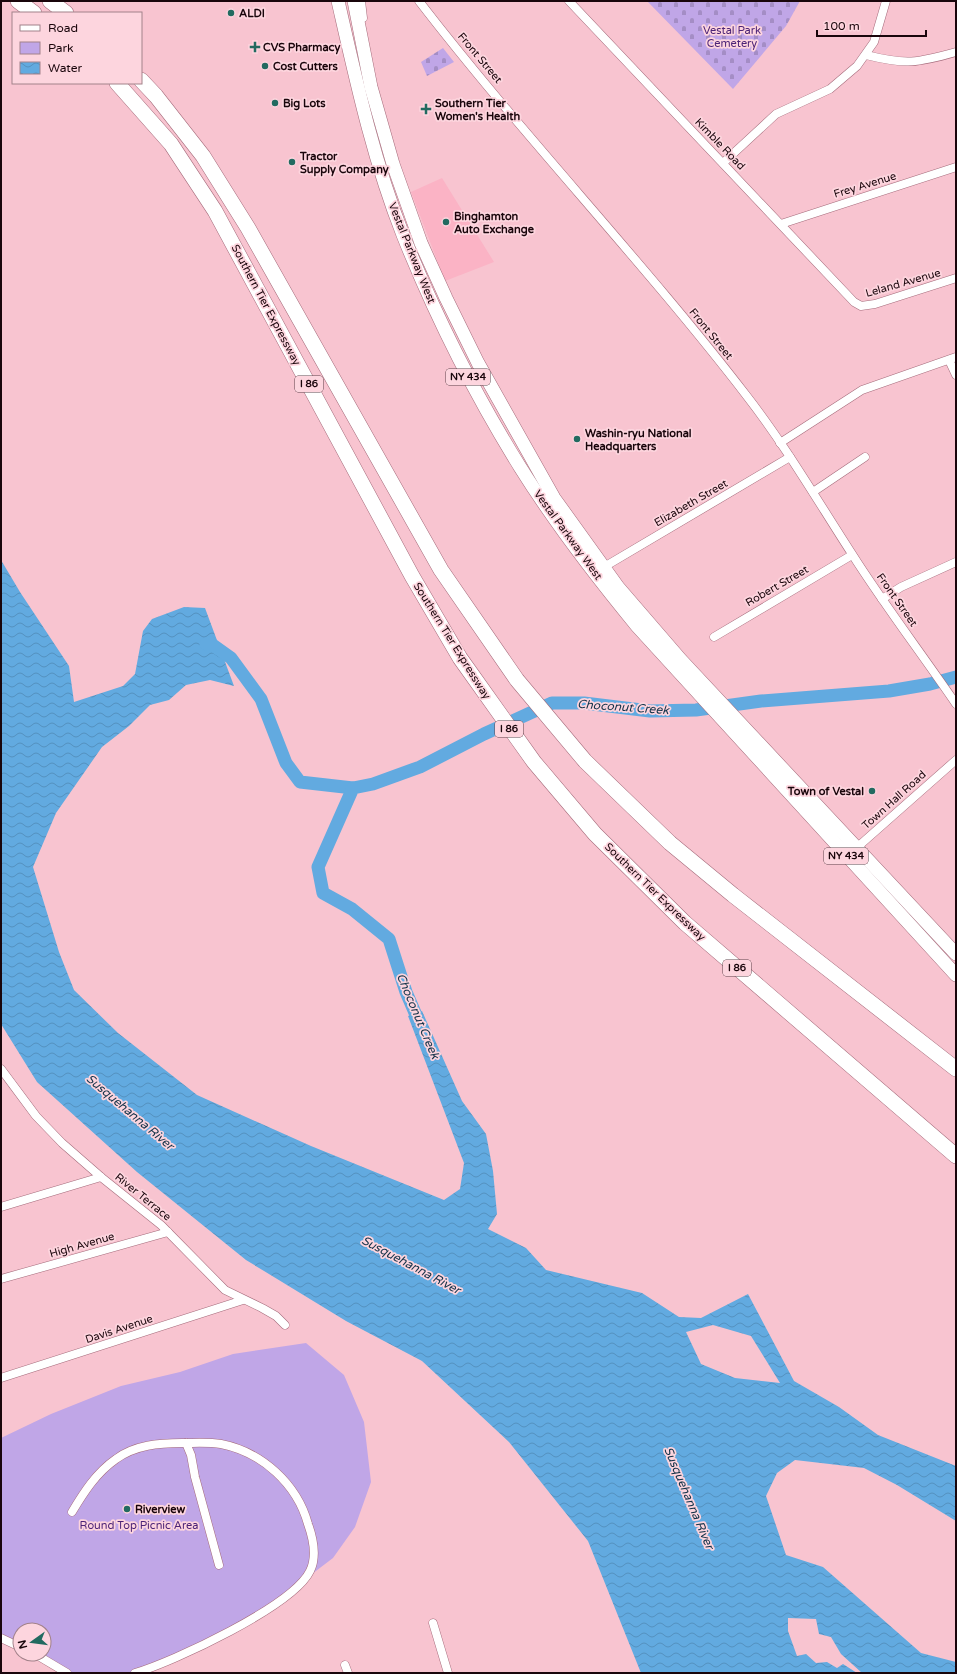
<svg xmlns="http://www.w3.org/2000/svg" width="957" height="1674" viewBox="0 0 957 1674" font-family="'Varela Round',sans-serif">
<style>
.built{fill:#fbb3c5}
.green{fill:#c0a6e7}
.cemetery{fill:url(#cemetery-stones)}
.water{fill:url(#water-waves);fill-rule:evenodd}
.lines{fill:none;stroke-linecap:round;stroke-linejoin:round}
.river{stroke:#62aae0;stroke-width:13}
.street-casing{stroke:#a56b7b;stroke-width:9}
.primary-casing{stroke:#a56b7b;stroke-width:14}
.highway-casing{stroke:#a56b7b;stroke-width:16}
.street{stroke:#fff;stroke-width:8}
.primary{stroke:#fff;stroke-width:13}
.highway{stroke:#fff;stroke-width:15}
.poi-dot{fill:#226a60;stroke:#fdd5de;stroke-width:1.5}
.labels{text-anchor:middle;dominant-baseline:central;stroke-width:3.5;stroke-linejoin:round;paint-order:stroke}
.shield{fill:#fdd5de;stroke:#5d434a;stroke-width:1}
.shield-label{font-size:10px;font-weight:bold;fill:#19050b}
.poi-label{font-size:11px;font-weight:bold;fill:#19050b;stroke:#fdd5de;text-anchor:start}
.park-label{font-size:11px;fill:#4c2377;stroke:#fdd5de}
.street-label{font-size:11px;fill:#19050b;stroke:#fdd5de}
.water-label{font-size:12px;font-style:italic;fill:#123248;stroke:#fdd5de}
</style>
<defs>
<pattern id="cemetery-stones" width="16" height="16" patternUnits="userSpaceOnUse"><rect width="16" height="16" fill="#c0a6e7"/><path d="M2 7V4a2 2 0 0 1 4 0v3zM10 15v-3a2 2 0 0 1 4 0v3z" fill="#a48dc5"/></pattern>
<pattern id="water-waves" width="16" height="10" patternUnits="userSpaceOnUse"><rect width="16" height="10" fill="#62aae0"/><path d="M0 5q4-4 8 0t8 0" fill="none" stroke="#5491bf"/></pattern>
</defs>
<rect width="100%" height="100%" fill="#f8c4d0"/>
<!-- built -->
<path class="built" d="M 442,178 L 494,262 L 445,281 L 411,192 Z"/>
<!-- green -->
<path class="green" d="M 306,1343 L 344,1375 L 364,1422 L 371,1482 L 355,1527 L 333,1558 L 304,1580 L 224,1634 L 133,1673 L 66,1673 L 35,1654 L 44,1654 L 44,1630 L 20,1630 L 20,1647 L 1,1638 L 1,1438 L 51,1414 L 121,1386 L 180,1372 L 233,1354 Z"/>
<!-- cemetery -->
<g class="cemetery">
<path d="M 647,1 L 800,1 L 786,26 L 733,89 Z"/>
<path d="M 443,48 L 454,62 L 427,76 L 421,62 Z"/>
</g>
<!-- water -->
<path class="water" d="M 1,560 L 20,592 L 69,666 L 74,702 L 123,686 L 135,674 L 143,631 L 152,619 L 184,607 L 205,608 L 234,686 L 210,680 L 186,685 L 169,700 L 150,705 L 129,726 L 102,747 L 56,813 L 33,867 L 59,952 L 74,990 L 118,1033 L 197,1095 L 311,1146 L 444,1200 L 460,1189 L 464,1163 L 408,1016 L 422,1011 L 462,1101 L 486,1134 L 493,1171 L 497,1214 L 488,1229 L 526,1248 L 546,1270 L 642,1293 L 679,1317 L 701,1318 L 748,1294 L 794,1381 L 839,1407 L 878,1435 L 956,1466 L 956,1521 L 897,1485 L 864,1468 L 795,1460 L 777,1473 L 766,1496 L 786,1555 L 823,1567 L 921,1653 L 956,1662 L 956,1673 L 862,1673 L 841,1654 L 831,1637 L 819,1634 L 816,1619 L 788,1618 L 788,1631 L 797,1656 L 806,1654 L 816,1663 L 827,1662 L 837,1668 L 843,1664 L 857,1673 L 641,1673 L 588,1541 L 509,1442 L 422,1361 L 346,1321 L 246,1260 L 137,1172 L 37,1082 L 1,1024 ZM 713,1325 L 751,1336 L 780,1383 L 735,1378 L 701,1364 L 686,1332 Z"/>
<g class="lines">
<!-- river -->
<g class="river">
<path d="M 206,644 L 210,643 L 231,658 L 261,699 L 286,763 L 300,782 L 353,788"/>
<path d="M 422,1029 L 406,992 L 389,939 L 352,909 L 323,893 L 318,867 L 353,788 L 373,784 L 420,767 L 484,734 L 552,703 L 584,703 L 650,711 L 696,710 L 761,701 L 889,691 L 930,684 L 956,677"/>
</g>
<!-- street casing -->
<g class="street-casing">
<g id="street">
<path d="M 361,1 L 363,18"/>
<path d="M 419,1 C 523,136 642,260 746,395 C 785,445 817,500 852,554 C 885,606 922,654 956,704"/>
<path d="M 569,1 L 854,302 L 861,306 L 875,304 L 956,278"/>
<path d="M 866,55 C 906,65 917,63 956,52"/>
<path d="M 723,163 L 776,114 L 830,89 L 857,66 L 874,42 L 886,1"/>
<path d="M 781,224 L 956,167"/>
<path d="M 949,360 L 956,375"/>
<path d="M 780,443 L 862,390 L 956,357"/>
<path d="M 813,492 L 865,457"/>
<path d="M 604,567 L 790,457"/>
<path d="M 882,599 L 901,587 L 956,562"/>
<path d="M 714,637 L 852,555"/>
<path d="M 853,851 L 956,760"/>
<path d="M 1,1069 L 36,1116 L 62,1143 L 101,1177 L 161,1225 L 225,1290 L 262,1308 L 276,1316 L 285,1325"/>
<path d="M 1,1207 L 101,1177"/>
<path d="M 1,1279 L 168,1232"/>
<path d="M 1,1378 L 243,1300"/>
<path d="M 186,1443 L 191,1455 L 195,1477 L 219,1565"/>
<path d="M 72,1512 C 84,1492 96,1473 116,1459 C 135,1445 159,1443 182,1443 C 195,1443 209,1442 221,1444 C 262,1452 297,1484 308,1524 C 313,1538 317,1557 310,1571 C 293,1606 173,1662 135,1673"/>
<path d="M 433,1623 L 448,1673"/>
<path d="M 1,1638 L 20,1647"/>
<path d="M 35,1654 L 67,1673"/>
<path d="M 345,1665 L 348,1673"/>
</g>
</g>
<!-- primary casing -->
<g class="primary-casing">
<g id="primary">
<path d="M 338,1 C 356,80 373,159 403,235 C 435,315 474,393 520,467 C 555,523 595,575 637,626 L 956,975"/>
<path d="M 354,1 L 371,87 L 393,164 L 421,243 L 446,298 L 478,363 L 554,498 L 618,587 L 681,660 L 956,954"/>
</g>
</g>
<!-- highway casing -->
<g class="highway-casing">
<g id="highway">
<path d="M 18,1 L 34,13"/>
<path d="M 50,1 L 66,13"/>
<path d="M 141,80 L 156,96 L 203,156 L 248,228 L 441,570 L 517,680 L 585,761 L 670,843 L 733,895 L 956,1069"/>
<path d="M 117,83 L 171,144 L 215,211 L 412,576 L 460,658 L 534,762 L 595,834 L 685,923 L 956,1156"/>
</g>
</g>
<!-- street -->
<use href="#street" class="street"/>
<!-- primary -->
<use href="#primary" class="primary"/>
<!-- highway -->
<use href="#highway" class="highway"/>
</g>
<!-- markers -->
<g class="poi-dot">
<circle cx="231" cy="13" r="4"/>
<path d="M253 41h4v4h4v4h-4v4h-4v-4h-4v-4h4z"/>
<circle cx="265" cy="66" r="4"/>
<circle cx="275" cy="103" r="4"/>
<path d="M424 103h4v4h4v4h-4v4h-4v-4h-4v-4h4z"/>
<circle cx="292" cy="162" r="4"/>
<circle cx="446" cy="222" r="4"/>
<circle cx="577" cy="439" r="4"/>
<circle cx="872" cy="791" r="4"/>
<circle cx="127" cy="1509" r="4"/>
</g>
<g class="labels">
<!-- shield labels -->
<g class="shield">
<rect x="446" y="369" width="44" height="16" rx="3"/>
<rect x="295" y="376" width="28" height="16" rx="3"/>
<rect x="495" y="721" width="28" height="16" rx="3"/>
<rect x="824" y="848" width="44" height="16" rx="3"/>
<rect x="723" y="960" width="28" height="16" rx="3"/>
</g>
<g class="shield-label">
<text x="468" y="377">NY 434</text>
<text x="309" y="384">I 86</text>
<text x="509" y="729">I 86</text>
<text x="846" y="856">NY 434</text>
<text x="737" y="968">I 86</text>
</g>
<!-- poi labels -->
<g class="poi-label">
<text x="239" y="13">ALDI</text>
<text x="263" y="47">CVS Pharmacy</text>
<text x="273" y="66">Cost Cutters</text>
<text x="283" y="103">Big Lots</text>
<text x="435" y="103">Southern Tier<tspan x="435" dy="13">Women's Health</tspan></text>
<text x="300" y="156">Tractor<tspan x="300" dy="13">Supply Company</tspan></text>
<text x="454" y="216">Binghamton<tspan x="454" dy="13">Auto Exchange</tspan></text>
<text x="585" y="433">Washin-ryu National<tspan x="585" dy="13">Headquarters</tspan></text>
<text x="864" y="791" text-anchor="end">Town of Vestal</text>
<text x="135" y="1509">Riverview</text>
</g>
<!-- park labels -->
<g class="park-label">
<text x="732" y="30">Vestal Park<tspan x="732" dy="13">Cemetery</tspan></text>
<text x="139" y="1525">Round Top Picnic Area</text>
</g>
<!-- street labels -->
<g class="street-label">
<text transform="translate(480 58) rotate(50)">Front Street</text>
<text transform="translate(720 144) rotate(46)">Kimble Road</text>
<text transform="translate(865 185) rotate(-17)">Frey Avenue</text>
<text transform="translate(412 253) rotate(68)">Vestal Parkway West</text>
<text transform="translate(903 283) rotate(-16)">Leland Avenue</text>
<text transform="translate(266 305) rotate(62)">Southern Tier Expressway</text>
<text transform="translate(711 334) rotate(51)">Front Street</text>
<text transform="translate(691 503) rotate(-30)">Elizabeth Street</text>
<text transform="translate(568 535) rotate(54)">Vestal Parkway West</text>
<text transform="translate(777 586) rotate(-30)">Robert Street</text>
<text transform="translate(897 600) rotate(55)">Front Street</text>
<text transform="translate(452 641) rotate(58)">Southern Tier Expressway</text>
<text transform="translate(894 800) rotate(-42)">Town Hall Road</text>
<text transform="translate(655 892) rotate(44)">Southern Tier Expressway</text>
<text transform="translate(143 1197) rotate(39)">River Terrace</text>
<text transform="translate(82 1245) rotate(-16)">High Avenue</text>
<text transform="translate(119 1329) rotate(-18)">Davis Avenue</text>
</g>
<!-- water labels -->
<g class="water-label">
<text transform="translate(623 707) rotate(4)">Choconut Creek</text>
<text transform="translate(418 1016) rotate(67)">Choconut Creek</text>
<text transform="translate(130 1112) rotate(40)">Susquehanna River</text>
<text transform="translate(411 1265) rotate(28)">Susquehanna River</text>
<text transform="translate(689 1498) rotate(67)">Susquehanna River</text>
</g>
</g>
<!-- border -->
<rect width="957" height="1674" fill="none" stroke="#19050b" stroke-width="4"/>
<!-- legend -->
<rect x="12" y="12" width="130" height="72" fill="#fdd5de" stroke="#a2828a"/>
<rect x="20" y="25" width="20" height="6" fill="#ffffff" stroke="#a2828a"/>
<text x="48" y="32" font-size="12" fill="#19050b">Road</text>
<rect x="20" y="42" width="20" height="12" fill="#c0a6e7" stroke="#a2828a"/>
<text x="48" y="52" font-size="12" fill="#19050b">Park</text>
<rect x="20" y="62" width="20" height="12" fill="url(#water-waves)" stroke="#a2828a"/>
<text x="48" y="72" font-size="12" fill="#19050b">Water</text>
<!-- north arrow -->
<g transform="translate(32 1642) rotate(256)"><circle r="19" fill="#fdd5de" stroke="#a2828a"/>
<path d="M0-3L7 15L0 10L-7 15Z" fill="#226a60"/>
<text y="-6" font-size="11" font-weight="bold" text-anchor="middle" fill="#19050b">N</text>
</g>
<!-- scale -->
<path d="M817 30v6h109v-6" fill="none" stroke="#19050b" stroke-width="2"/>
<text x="823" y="30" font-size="12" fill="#19050b" stroke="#fdd5de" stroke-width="3" paint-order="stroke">100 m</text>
</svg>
